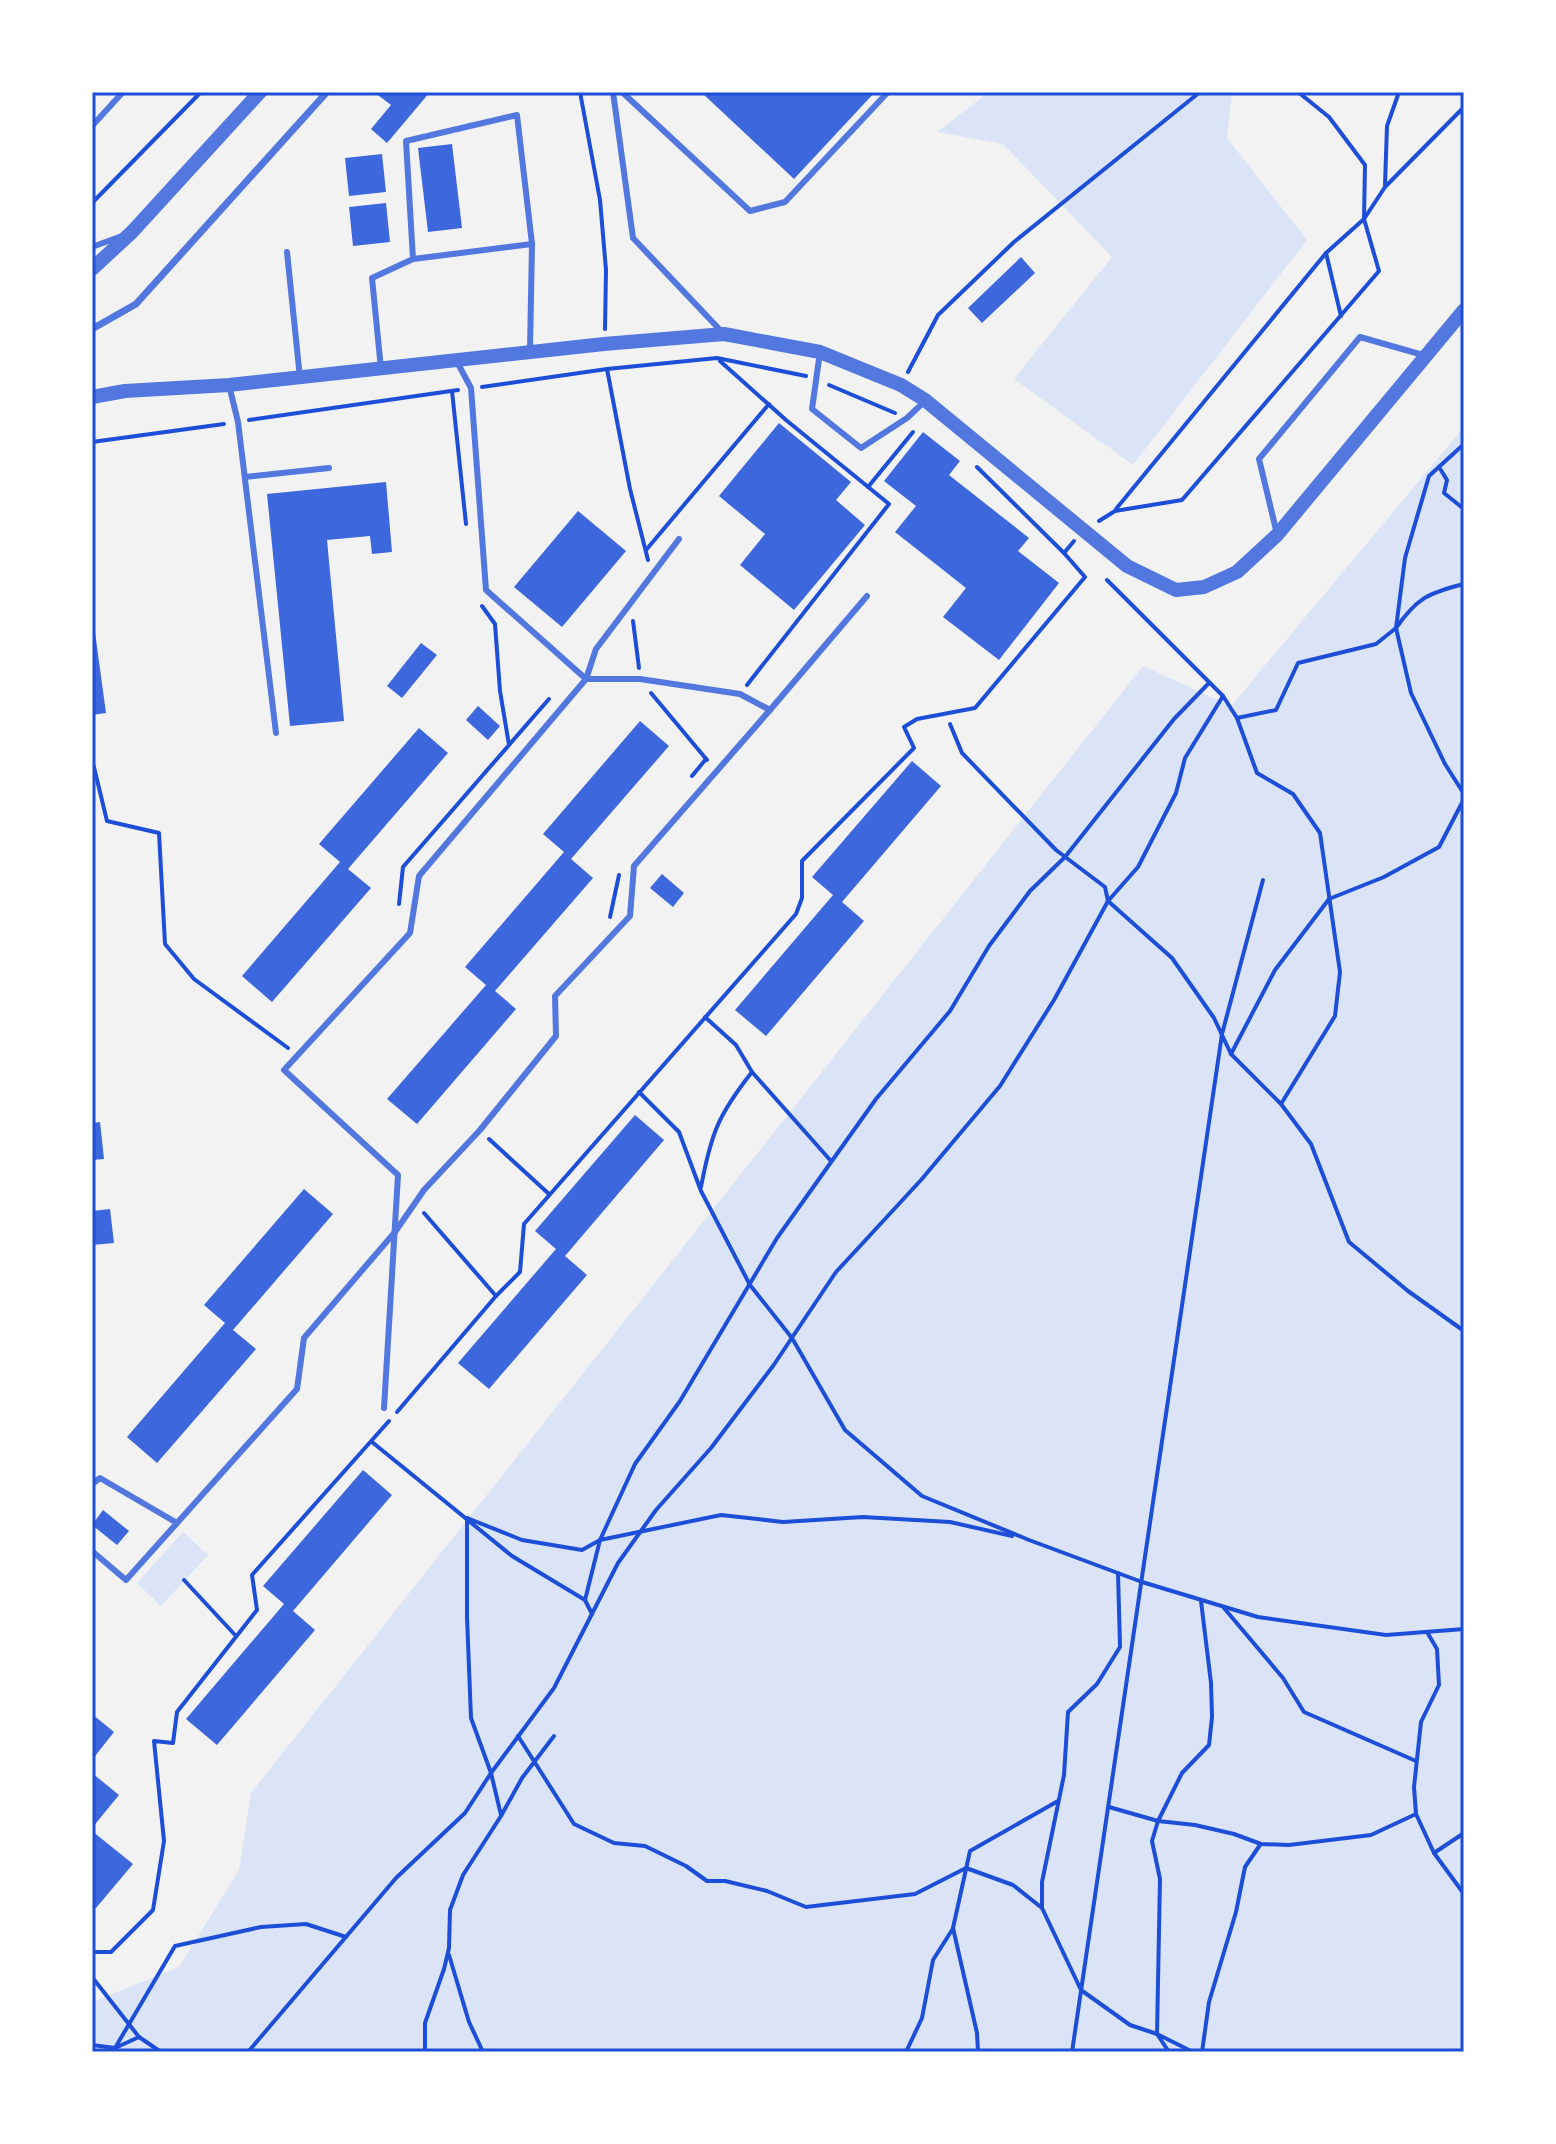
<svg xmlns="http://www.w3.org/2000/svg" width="1556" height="2144" viewBox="0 0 1556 2144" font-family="Overpass,sans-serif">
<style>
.green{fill:#dbe4f7}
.building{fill:#3d67dc}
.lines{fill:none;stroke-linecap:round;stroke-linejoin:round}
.path{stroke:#1d4ed8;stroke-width:4}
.service{stroke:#5277de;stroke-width:6}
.pedestrian{stroke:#5277de;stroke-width:7}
.tertiary{stroke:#5277de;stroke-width:14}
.neatline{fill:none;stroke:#1d4ed8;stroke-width:3}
</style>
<rect width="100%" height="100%" fill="#f2f2f2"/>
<!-- green -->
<g class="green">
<path d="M 989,92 L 1232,92 L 1227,138 L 1307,240 L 1133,465 L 1014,379 L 1112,257 L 1003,144 L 937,132 Z"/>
<path d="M 1464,427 L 1464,2050 L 92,2052 L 92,2002 L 179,1967 L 239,1870 L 251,1793 L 1143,666 L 1231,706 Z"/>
<path d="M 183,1532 L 208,1555 L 161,1606 L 137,1583 Z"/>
</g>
<!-- building -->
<g class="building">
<path d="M 374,92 L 430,92 L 387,143 L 371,129 L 391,105 Z"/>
<path d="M 701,92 L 875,92 L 794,179 Z"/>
<path d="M 452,144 L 462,228 L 428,232 L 418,148 Z"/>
<path d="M 382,154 L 386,192 L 349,196 L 345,158 Z"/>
<path d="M 386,203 L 390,242 L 353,246 L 349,207 Z"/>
<path d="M 1021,257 L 1035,273 L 982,323 L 968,308 Z"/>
<path d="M 779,423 L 851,482 L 836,500 L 865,525 L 794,610 L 740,565 L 765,534 L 719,496 Z"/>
<path d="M 923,432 L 960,461 L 949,475 L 1029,538 L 1018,551 L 1059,583 L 999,660 L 943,617 L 966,588 L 895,532 L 916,506 L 884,481 Z"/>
<path d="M 386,482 L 392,552 L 372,554 L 370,536 L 327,540 L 344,721 L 290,726 L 267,494 Z"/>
<path d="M 578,511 L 626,551 L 562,627 L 514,587 Z"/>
<path d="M 92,610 L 106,713 L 92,715 Z"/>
<path d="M 421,643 L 437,655 L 402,698 L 387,686 Z"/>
<path d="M 478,706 L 500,726 L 488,740 L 466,720 Z"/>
<path d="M 640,721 L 669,746 L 571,859 L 593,878 L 495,991 L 516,1009 L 417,1124 L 387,1099 L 486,985 L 465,967 L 564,852 L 543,834 Z"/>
<path d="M 419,728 L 448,753 L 348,869 L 371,888 L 272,1002 L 242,976 L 340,862 L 319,844 Z"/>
<path d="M 912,761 L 941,786 L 842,902 L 864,921 L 766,1036 L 735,1010 L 833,895 L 812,877 Z"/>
<path d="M 662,874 L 684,893 L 673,907 L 650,888 Z"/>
<path d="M 635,1115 L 664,1140 L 565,1256 L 587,1275 L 489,1389 L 458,1363 L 556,1249 L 535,1231 Z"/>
<path d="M 100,1122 L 104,1159 L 92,1160 L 92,1123 Z"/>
<path d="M 304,1189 L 333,1214 L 233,1330 L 256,1349 L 157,1463 L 127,1437 L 225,1323 L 204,1305 Z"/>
<path d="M 110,1209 L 114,1243 L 92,1245 L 92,1211 Z"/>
<path d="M 363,1470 L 392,1495 L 293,1611 L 315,1630 L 217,1745 L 186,1719 L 284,1604 L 263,1586 Z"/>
<path d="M 103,1510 L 129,1531 L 117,1545 L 92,1525 Z"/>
<path d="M 92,1714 L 114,1732 L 92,1760 Z"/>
<path d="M 92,1773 L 119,1795 L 92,1828 Z"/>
<path d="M 92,1831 L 133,1864 L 96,1908 L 92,1905 Z"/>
</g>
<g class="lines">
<!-- path -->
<g class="path">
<path d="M 580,92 L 600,200 L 606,270 L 605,329"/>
<path d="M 1385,185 L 1387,126 L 1399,92"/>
<path d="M 92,203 L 201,92"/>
<path d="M 1326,253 L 1341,316"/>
<path d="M 720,361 L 786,420 L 889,504 L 747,685"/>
<path d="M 607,369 L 630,489 L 648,560"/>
<path d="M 908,372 L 938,315 L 1014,242 L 1200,92"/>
<path d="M 829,385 L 895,413"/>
<path d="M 482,387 L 607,369 L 717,358 L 806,376"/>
<path d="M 452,391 L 466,524"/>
<path d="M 249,420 L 458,390"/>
<path d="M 92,442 L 224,424"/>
<path d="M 977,467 L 1064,553"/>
<path d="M 1439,467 L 1447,480 L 1444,493 L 1464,509"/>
<path d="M 868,487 L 913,432"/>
<path d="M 1116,509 L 1326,253 L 1364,219 L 1385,187 L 1464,107"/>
<path d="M 1099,521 L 1115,511 L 1182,500 L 1379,271 L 1364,219 L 1365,165 L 1329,117 L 1298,92"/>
<path d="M 646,550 L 769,404"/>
<path d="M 1107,580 L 1223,696 L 1237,718 L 1257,773 L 1293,794 L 1320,833 L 1340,972 L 1335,1016 L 1281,1104"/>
<path d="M 1464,584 C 1428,593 1417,598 1396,628 L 1411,693 L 1445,764 L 1464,794"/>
<path d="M 633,621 L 639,668"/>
<path d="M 651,693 L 707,760"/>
<path d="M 1237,718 L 1276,710 L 1298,663 L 1376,644 L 1396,628 L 1405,558 L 1429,476 L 1464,444"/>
<path d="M 950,724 L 962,753 L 1056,850 L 1105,887 L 1108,901 L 1172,958 L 1214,1018 L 1231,1054 L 1281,1104 L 1311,1144 L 1349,1242 L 1408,1291 L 1464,1331"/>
<path d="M 509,745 L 549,699"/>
<path d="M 92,759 L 107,821 L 159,833 L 165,944 L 194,979 L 288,1048"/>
<path d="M 692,776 L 706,759"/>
<path d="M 399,904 L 403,867 L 509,745 L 500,691 L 495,624 L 482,606"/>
<path d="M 610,917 L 619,875"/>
<path d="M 1231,1054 L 1275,970 L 1329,899 L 1384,877 L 1439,847 L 1464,799"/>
<path d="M 752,1072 L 831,1161"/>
<path d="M 639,1092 L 679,1132 L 701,1191 L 750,1285 L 792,1338 L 845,1430 L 922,1496 L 1029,1540 L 1142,1582 L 1258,1617 L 1386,1635 L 1464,1629"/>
<path d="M 489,1139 L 549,1194"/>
<path d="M 701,1187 C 711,1134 718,1115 752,1072 L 736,1045 L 705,1017"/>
<path d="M 424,1213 L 496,1296"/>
<path d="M 397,1412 L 496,1296 L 520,1272 L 524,1224 L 796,914 L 802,898 L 802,861 L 914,748 L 904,727 L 917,719 L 975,708 L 1085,577 L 1064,553 L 1074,541"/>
<path d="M 372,1442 L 512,1556 L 585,1600 L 592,1614"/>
<path d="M 467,1518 L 522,1540 L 582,1550 L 600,1540 L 721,1515 L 783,1522 L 863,1517 L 950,1522 L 1012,1536"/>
<path d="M 467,1518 L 467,1617 L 471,1718 L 491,1773 L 501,1815"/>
<path d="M 1118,1573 L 1120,1647 L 1097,1684 L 1068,1712 L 1064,1775 L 1042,1882 L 1042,1908 L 1081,1990 L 1130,2025 L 1157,2034 L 1193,2052"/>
<path d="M 184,1580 L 236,1636"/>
<path d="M 585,1600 L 600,1540 L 635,1464 L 680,1401 L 777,1238 L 876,1099 L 950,1011 L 989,946 L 1030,891 L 1065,857 L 1174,719 L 1208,684"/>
<path d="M 1224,1608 L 1283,1678 L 1304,1712 L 1416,1761"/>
<path d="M 1427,1632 L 1437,1649 L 1439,1685 L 1421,1722 L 1414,1787 L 1416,1814 L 1434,1853 L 1464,1894"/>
<path d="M 518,1736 L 574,1824 L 614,1843 L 645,1846 L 686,1866 L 707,1881 L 725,1881 L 767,1891 L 806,1907 L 915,1894 L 966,1868 L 1013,1885 L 1042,1908"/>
<path d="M 1109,1807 L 1158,1821 L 1195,1825 L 1234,1834 L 1261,1844 L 1289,1845 L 1371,1835 L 1416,1814"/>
<path d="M 1434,1853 L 1464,1833"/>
<path d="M 92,1952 L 111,1952 L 153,1910 L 164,1841 L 154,1741 L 173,1743 L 177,1712 L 257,1610 L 252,1575 L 389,1421"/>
<path d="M 449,1955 L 469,2022 L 483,2052"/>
<path d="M 92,1977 L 139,2037"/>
<path d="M 92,2045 L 115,2048 L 139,2037 L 161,2052"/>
<path d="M 115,2052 L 115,2048 L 175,1946 L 261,1927 L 306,1924 L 346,1937"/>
<path d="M 248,2052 L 396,1878 L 465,1813 L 491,1773 L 554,1688 L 618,1563 L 656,1510 L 711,1448 L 773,1366 L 836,1272 L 921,1180 L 1000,1086 L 1054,1000 L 1108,901 L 1138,867 L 1176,793 L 1185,758 L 1223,696"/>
<path d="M 425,2052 L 425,2023 L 444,1969 L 449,1948 L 450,1910 L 463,1875 L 501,1816 L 522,1778 L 554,1736"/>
<path d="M 906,2052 L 922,2018 L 933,1960 L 952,1930"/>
<path d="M 978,2052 L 977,2033 L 953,1928 L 970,1851 L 1058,1801"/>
<path d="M 1072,2052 L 1222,1034 L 1263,880"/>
<path d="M 1169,2052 L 1157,2034 L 1160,1879 L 1152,1841 L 1158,1821 L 1182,1773 L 1209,1745 L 1212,1717 L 1211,1683 L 1201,1601"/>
<path d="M 1202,2052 L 1209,2002 L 1236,1912 L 1245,1867 L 1260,1845"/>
</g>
<!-- service -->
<g class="service">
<path d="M 613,92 L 633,238 L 722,332"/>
<path d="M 622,92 L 750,211 L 785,202 L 888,92"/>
<path d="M 92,126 L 123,92"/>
<path d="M 92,247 L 122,236"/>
<path d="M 287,252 L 300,378"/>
<path d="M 530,350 L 532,244"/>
<path d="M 820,352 L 812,409 L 861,448 L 907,418 L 925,401"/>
<path d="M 381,369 L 372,278 L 413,259 L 532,244 L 517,115 L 406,141 L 413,259"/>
<path d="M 229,385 L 238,422 L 276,733"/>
<path d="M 245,477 L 329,468"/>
<path d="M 1277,534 L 1259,459 L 1360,337 L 1423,355"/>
<path d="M 770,710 L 867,596"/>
<path d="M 384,1408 L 398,1175 L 284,1070 L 410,933 L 419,876 L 586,679 L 486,590 L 471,388 L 456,360"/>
<path d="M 92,1484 L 100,1478 L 177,1523"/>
<path d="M 92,1551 L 126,1580 L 297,1389 L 304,1338 L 395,1232 L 424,1190 L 480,1130 L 556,1036 L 555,996 L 630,916 L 634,866 L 770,710 L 740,694 L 640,679 L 586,679 L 596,649 L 679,539"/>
</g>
<!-- pedestrian -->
<path class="pedestrian" d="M 92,329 L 136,304 L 327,92"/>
<!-- tertiary -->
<g class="tertiary">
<path d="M 92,269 L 132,232 L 260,92"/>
<path d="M 92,397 L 125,391 L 229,385 L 604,344 L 724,334 L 820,352 L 901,385 L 925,400 L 1127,566 L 1176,590 L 1204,587 L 1237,572 L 1277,535 L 1464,310"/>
</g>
</g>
<!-- border -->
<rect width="1556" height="2144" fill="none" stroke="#ffffff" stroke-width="188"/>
<rect x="94" y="94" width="1368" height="1956" class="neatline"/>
</svg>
